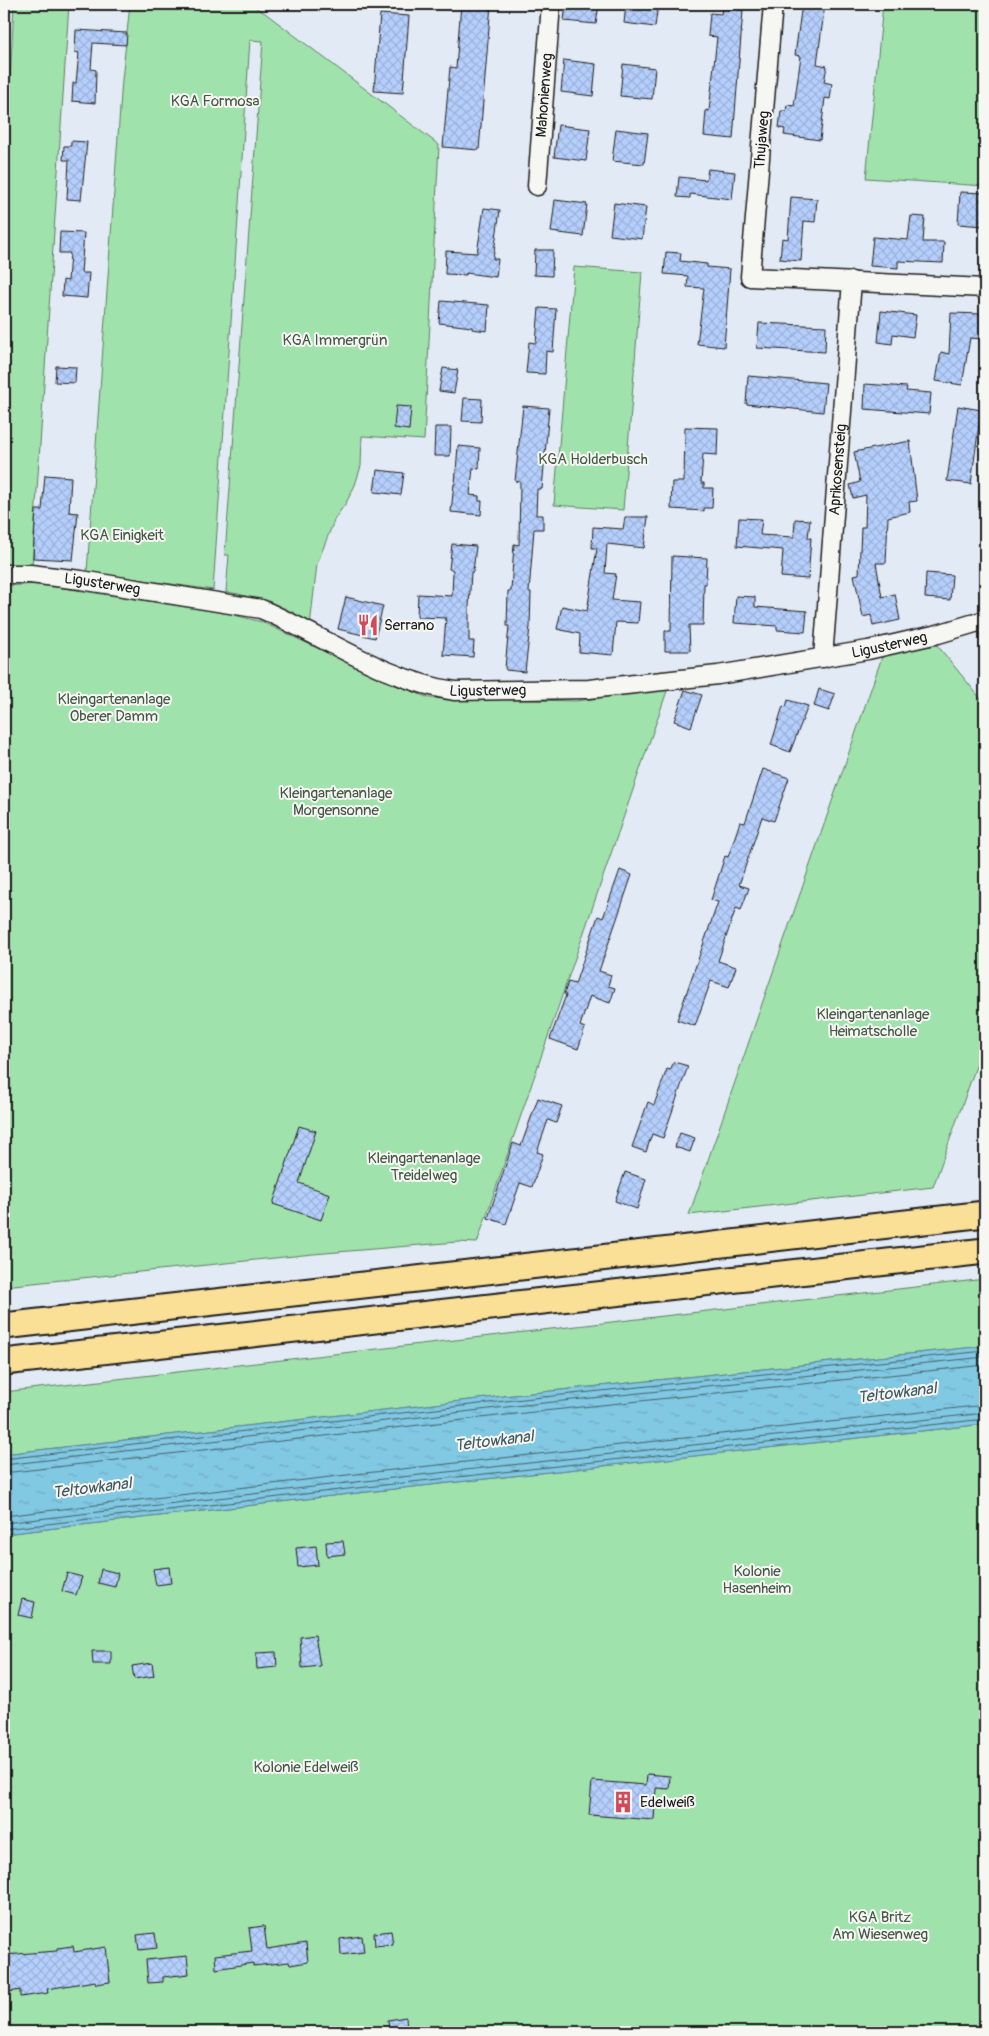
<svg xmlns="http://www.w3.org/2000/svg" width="989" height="2036" viewBox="0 0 989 2036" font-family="Pangolin,sans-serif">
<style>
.green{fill:#a0e2ac;stroke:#5e7f64}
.water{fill:url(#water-ripples);stroke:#598393}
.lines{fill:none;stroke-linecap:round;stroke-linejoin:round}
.shore{stroke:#44616b;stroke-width:1}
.building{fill:url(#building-cross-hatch);stroke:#1c1c1c}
.minor-casing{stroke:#1c1c1c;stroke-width:21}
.highway-casing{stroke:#1c1c1c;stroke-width:29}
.minor{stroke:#f6f6f2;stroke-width:18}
.highway{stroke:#fadf96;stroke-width:25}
.labels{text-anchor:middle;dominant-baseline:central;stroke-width:4;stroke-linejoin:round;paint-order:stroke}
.street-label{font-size:15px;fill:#1c1c1c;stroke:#f6f6f2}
.park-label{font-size:15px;fill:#445747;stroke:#f6f6f2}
.poi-label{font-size:15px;fill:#1c1c1c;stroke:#f6f6f2;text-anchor:start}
.water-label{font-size:16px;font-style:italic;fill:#3f5861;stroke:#f6f6f2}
</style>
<defs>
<pattern id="water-ripples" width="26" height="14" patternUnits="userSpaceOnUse" patternTransform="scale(1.25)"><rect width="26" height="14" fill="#81c8e2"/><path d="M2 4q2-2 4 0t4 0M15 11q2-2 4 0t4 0" fill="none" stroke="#6fabc1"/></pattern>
<pattern id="building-cross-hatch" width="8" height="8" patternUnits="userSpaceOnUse" patternTransform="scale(1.25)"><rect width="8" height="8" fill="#b5cffd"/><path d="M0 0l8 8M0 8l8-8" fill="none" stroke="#9bb1d8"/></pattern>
</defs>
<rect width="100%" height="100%" fill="#e2eaf5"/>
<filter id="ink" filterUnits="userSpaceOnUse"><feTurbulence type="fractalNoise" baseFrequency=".02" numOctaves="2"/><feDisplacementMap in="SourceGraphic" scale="10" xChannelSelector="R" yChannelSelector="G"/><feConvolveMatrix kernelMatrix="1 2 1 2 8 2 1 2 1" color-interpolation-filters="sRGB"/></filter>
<g filter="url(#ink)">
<!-- green -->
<g class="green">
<path d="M 14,4 L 69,4 L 32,566 L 4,567 L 4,197 Z"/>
<path d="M 130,4 L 249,4 L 265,13 L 439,145 L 424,440 L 362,436 L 361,466 L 355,485 L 346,503 L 335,518 L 317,564 L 310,626 C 284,613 256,595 226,592 L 229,555 L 225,555 L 263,41 L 250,40 L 213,590 L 87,572 L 122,80 Z"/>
<path d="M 883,4 L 985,4 L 985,186 L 866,178 Z"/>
<path d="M 574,267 L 642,272 L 623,510 L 554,505 Z"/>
<path d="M 38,584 L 230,614 L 262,622 L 396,685 L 429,698 L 576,701 L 668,688 L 477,1243 L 457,1242 L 313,1254 L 4,1286 L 4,586 Z"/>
<path d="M 937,645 L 985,704 L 985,1041 L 933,1187 L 689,1215 L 883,654 Z"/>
<path d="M 985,1279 L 985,1346 L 513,1395 L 4,1454 L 4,1392 Z"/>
<path d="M 985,1424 L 985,2032 L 4,2032 L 4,1534 L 349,1494 Z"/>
</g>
<!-- water -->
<path class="water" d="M 985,1346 L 985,1424 L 349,1494 L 4,1534 L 4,1454 L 513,1395 Z"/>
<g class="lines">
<!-- shore -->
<g class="shore">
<path d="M 4,1459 L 514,1400 L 985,1351"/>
<path d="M 4,1465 L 515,1406 L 985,1357"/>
<path d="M 4,1473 L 515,1414 L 985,1365"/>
<path d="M 4,1516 L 347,1475 L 985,1405"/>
<path d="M 4,1523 L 347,1483 L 985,1413"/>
<path d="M 4,1529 L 348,1489 L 985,1419"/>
</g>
</g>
<!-- building -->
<g class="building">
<path d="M 461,4 L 491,4 L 479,150 L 443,147 L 450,67 L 456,68 Z"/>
<path d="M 566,4 L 599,4 L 596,24 L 564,21 Z"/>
<path d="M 626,4 L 658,4 L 655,27 L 624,23 Z"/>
<path d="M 802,4 L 825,4 L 817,64 L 827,66 L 824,82 L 832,84 L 830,99 L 825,98 L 820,140 L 784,135 L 785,129 L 779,128 L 781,111 L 786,111 L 787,105 L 794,106 L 801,56 L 795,55 Z"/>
<path d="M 722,8 L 743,10 L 733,139 L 704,136 L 706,110 L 709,111 L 717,37 L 708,36 L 710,13 L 721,14 Z"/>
<path d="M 380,14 L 409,16 L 403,93 L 374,91 Z"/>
<path d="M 76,30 L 127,33 L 126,45 L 93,43 L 91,69 L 96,70 L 95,103 L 72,101 L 73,83 L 76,83 L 79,53 L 75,52 Z"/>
<path d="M 564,60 L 596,64 L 593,96 L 561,92 Z"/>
<path d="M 623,64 L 655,68 L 652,99 L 620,96 Z"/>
<path d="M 558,125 L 590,129 L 586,161 L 554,157 Z"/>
<path d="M 616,129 L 648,133 L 644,164 L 612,161 Z"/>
<path d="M 71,141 L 87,142 L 81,200 L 67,199 L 69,160 L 63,160 L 64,146 L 71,146 Z"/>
<path d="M 708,169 L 735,172 L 732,199 L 690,194 L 690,198 L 677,197 L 679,177 L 706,180 Z"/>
<path d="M 960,192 L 985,193 L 984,226 L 958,224 Z"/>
<path d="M 791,197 L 817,199 L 815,222 L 804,221 L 801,261 L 780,259 L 782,238 L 788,239 Z"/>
<path d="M 555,200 L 587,204 L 583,236 L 551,232 Z"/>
<path d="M 614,203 L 646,207 L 642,239 L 610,235 Z"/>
<path d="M 484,208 L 500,210 L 493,259 L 498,259 L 496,277 L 466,273 L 466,275 L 445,274 L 446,251 L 477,253 Z"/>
<path d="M 911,216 L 925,217 L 923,242 L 944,242 L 943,263 L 898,261 L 898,268 L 870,266 L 873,237 L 908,240 Z"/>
<path d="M 60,232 L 84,233 L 81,273 L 89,273 L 87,298 L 62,296 L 63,280 L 68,281 L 70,253 L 59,253 Z"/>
<path d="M 535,250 L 553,250 L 552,276 L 534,275 Z"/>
<path d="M 666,252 L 681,253 L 680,261 L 707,264 L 707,267 L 730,269 L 724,347 L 697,344 L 704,288 L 687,287 L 688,276 L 664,274 Z"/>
<path d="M 441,301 L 489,305 L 487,331 L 472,329 L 472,327 L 439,323 Z"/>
<path d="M 539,308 L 556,309 L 553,352 L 546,351 L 545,374 L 526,373 L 529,342 L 536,343 Z"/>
<path d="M 881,311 L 916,315 L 913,337 L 893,334 L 892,344 L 878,342 Z"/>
<path d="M 951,313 L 983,314 L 982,339 L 970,338 L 962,385 L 936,381 L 941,352 L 949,354 Z"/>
<path d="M 759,323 L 826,326 L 825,352 L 757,348 Z"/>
<path d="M 56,366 L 76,367 L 75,383 L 55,382 Z"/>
<path d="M 443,368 L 458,370 L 454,393 L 439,391 Z"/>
<path d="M 748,376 L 826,383 L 823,412 L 746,404 Z"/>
<path d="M 865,384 L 907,387 L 906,391 L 931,393 L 929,414 L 864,409 Z"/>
<path d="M 464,398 L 482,399 L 481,422 L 462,421 Z"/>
<path d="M 396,406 L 411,407 L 409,430 L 394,428 Z"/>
<path d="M 523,406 L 549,408 L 542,489 L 537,489 L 536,515 L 543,515 L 543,529 L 534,529 L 529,592 L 531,592 L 530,627 L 525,672 L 506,670 L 505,668 L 509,626 L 507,626 L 508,591 L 511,591 L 514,544 L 519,545 L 520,482 L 515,481 Z"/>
<path d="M 958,406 L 981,410 L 971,484 L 947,481 Z"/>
<path d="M 435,427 L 451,427 L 450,456 L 434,456 Z"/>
<path d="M 685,427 L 718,428 L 717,455 L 703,454 L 701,483 L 704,483 L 704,488 L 713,488 L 712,508 L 704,508 L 704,511 L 671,509 L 672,482 L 684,482 Z"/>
<path d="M 910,441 L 917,501 L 909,502 L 910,512 L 888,517 L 886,563 L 876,563 L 882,597 L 895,594 L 900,620 L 873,626 L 871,615 L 863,617 L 854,575 L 859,574 L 861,527 L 865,527 L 866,495 L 853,498 L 850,485 L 860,482 L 854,452 Z"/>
<path d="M 458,446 L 480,448 L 479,469 L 473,468 L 470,495 L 479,496 L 479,501 L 482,501 L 481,515 L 451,512 L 454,484 L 455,484 Z"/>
<path d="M 377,470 L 404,473 L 401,495 L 374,492 Z"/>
<path d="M 45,475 L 71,477 L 69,512 L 78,513 L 73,560 L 33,558 L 36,510 L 42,510 Z"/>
<path d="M 625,517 L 648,517 L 644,548 L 607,544 L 605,573 L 616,574 L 612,600 L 640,602 L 638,623 L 616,622 L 613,655 L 579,652 L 580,634 L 557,629 L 562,606 L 587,611 L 597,548 L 592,548 L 593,527 L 623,529 Z"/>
<path d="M 739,518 L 762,519 L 760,535 L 794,537 L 795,519 L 810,520 L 808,538 L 811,538 L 808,579 L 781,577 L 783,550 L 737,546 Z"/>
<path d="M 452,544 L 476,546 L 473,572 L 471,572 L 469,607 L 469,641 L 474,641 L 473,657 L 443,655 L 446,618 L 417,617 L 418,594 L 452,596 L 453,570 L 449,569 Z"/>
<path d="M 672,556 L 707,558 L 706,584 L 704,584 L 703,625 L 689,625 L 690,651 L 665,651 L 665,631 L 671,631 Z"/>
<path d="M 926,573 L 952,575 L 950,600 L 925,598 Z"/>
<path d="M 736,596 L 755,597 L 755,607 L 807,611 L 805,632 L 777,630 L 777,626 L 734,623 Z"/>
<path d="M 346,597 L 383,606 L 375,638 L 338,629 Z"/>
<path d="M 819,689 L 835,694 L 829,711 L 814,706 Z"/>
<path d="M 685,690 L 702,695 L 691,727 L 674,721 Z"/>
<path d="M 788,700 L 808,706 L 790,752 L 771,745 L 783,706 L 786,707 Z"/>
<path d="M 763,769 L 789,778 L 774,821 L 762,817 L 739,885 L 749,888 L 741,910 L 736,908 L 718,961 L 736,967 L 729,987 L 711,981 L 695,1026 L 677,1020 L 718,902 L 711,900 L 725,856 L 728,857 L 740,822 L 745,823 Z"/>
<path d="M 620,870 L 632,875 L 599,971 L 611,975 L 608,986 L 615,988 L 610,1003 L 590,996 L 580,1026 L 585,1028 L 578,1049 L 550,1039 L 566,995 L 564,994 L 568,982 L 575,984 L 598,916 L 603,918 Z"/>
<path d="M 674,1062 L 688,1066 L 663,1138 L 652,1134 L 646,1152 L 632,1147 L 648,1102 L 654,1105 L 667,1069 L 670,1070 Z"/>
<path d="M 538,1098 L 562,1106 L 556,1123 L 548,1120 L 537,1152 L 543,1154 L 532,1187 L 520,1183 L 506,1224 L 488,1218 L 513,1143 L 521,1146 Z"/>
<path d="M 299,1126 L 316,1131 L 299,1183 L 330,1194 L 321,1220 L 273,1204 Z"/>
<path d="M 680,1133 L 695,1138 L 690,1152 L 675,1147 Z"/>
<path d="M 625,1172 L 646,1179 L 637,1209 L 615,1201 Z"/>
<path d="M 343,1541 L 345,1554 L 327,1556 L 326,1542 Z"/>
<path d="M 316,1546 L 318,1565 L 298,1567 L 296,1548 Z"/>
<path d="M 169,1567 L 171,1583 L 156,1585 L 153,1569 Z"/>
<path d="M 101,1569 L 118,1573 L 115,1587 L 98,1583 Z"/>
<path d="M 67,1573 L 82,1577 L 76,1595 L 62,1591 Z"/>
<path d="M 22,1599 L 35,1602 L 32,1618 L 18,1615 Z"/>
<path d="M 315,1635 L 320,1666 L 302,1668 L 300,1637 Z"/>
<path d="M 92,1651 L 111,1651 L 111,1664 L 93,1664 Z"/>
<path d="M 276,1652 L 277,1667 L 257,1669 L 256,1653 Z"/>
<path d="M 152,1663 L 154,1676 L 134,1679 L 132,1666 Z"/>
<path d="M 647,1774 L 670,1776 L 669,1789 L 656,1788 L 654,1820 L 589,1815 L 592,1781 L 646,1785 Z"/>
<path d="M 264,1926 L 267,1949 L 306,1943 L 308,1962 L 290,1965 L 289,1962 L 253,1966 L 253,1963 L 216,1969 L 215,1955 L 252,1951 L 249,1928 Z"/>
<path d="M 391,1931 L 393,1944 L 375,1946 L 374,1933 Z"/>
<path d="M 155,1933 L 157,1948 L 139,1950 L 137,1935 Z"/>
<path d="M 362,1936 L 364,1952 L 341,1955 L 340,1939 Z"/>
<path d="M 73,1946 L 74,1952 L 106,1947 L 110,1982 L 96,1984 L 95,1981 L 47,1989 L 48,1993 L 20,1997 L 20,1990 L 4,1993 L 4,1955 L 57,1951 L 57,1948 Z"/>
<path d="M 187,1956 L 189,1974 L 163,1977 L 163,1982 L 148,1983 L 146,1960 Z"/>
<path d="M 406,2017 L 407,2032 L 389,2032 L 388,2020 Z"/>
</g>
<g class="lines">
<!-- minor casing -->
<g class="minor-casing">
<g id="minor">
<path d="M 773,4 L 750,277 L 985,288"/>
<path id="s1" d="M 537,186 L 551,4"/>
<path id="s2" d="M 4,574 L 30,574 L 81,580 L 261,609 C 322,635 388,682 455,691 L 589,689 L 718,675 L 868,650 L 938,634 L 985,620"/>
<path id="s3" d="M 823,658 L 852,281"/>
</g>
</g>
<!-- highway casing -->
<g class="highway-casing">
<g id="highway">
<path d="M 4,1326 L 985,1214"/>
<path d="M 4,1362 L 985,1251"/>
</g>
</g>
<!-- minor -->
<use href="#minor" class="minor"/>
<!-- highway -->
<use href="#highway" class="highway"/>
</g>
</g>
<!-- icons -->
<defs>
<g id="restaurant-bare" transform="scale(1.725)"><path d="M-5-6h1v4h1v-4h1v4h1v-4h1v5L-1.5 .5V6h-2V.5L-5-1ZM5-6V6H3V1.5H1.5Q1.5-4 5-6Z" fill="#d1495b" stroke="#f6f6f2" stroke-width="2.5" paint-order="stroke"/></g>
<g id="building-bare" transform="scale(1.725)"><path d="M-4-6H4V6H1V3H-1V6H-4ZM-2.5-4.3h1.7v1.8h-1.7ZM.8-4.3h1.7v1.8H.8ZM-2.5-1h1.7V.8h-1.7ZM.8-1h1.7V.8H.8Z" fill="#d1495b" stroke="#f6f6f2" stroke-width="2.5" paint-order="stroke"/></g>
</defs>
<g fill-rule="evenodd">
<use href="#restaurant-bare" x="368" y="625"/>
<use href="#building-bare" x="623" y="1802"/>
</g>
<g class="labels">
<!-- street labels -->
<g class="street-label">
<text stroke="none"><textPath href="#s1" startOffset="91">Mahonienweg</textPath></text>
<text transform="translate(762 140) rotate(-85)">Thujaweg</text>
<text stroke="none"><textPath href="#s3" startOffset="189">Aprikosensteig</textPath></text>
<text stroke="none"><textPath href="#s2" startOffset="99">Ligusterweg</textPath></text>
<text stroke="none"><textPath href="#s2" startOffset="909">Ligusterweg</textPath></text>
<text stroke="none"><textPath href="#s2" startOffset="504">Ligusterweg</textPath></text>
</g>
<!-- park labels -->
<g class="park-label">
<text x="215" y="101">KGA Formosa</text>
<text x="335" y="340">KGA Immergrün</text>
<text x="593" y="459">KGA Holderbusch</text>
<text x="122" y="535">KGA Einigkeit</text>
<text x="114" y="699">Kleingartenanlage<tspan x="114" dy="17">Oberer Damm</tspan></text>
<text x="336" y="793">Kleingartenanlage<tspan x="336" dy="17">Morgensonne</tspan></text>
<text x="873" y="1014">Kleingartenanlage<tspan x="873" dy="17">Heimatscholle</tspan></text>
<text x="424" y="1158">Kleingartenanlage<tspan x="424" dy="17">Treidelweg</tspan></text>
<text x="757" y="1571">Kolonie<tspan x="757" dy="17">Hasenheim</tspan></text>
<text x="306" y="1767">Kolonie Edelweiß</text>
<text x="880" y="1917">KGA Britz<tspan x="880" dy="17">Am Wiesenweg</tspan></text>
</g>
<!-- poi labels -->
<g class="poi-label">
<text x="384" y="625">Serrano</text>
<text x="640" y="1802">Edelweiß</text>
</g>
<!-- water labels -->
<g class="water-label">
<text transform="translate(897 1393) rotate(-7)">Teltowkanal</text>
<text transform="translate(494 1441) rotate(-7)">Teltowkanal</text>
<text transform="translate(92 1488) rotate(-7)">Teltowkanal</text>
</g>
</g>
<!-- margin -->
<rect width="989" height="2036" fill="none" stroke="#f6f6f2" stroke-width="20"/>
<rect x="10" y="10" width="969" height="2016" fill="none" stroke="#1c1c1c" stroke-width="2" filter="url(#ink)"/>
</svg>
